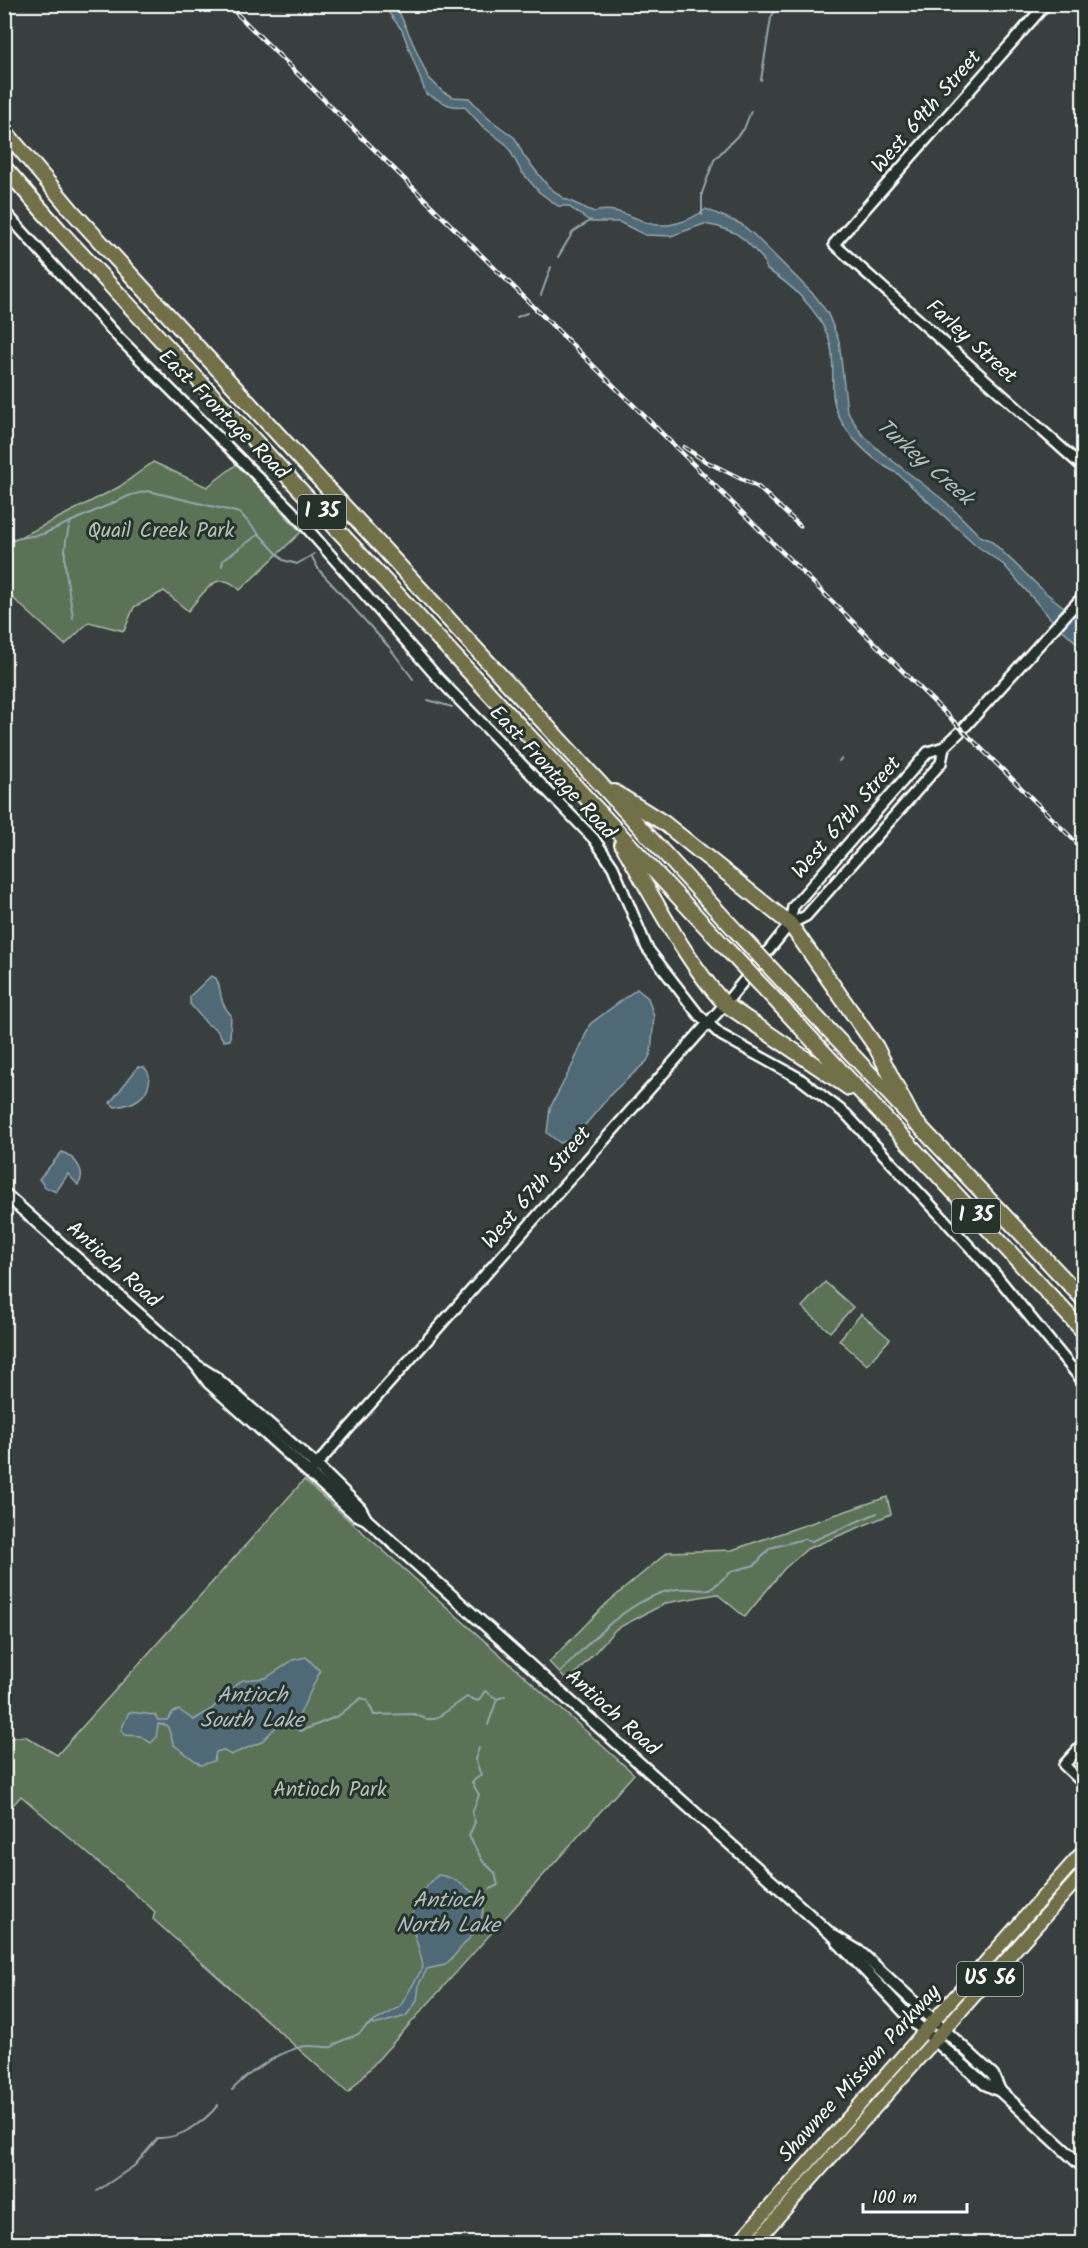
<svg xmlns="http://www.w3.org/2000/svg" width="1088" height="2248" viewBox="0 0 1088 2248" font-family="Kalam,sans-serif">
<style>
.green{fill:#5b7256;stroke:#adb8aa;stroke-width:1.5}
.water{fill:#506b76;stroke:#96a6ad;stroke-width:1.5}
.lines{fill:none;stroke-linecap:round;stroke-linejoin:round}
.stream{stroke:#96a6ad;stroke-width:2}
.tertiary-casing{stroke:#fff;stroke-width:14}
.secondary-casing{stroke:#fff;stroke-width:15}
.trunk-casing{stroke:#fff;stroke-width:16}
.motorway-casing{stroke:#fff;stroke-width:18}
.tertiary{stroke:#26332d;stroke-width:9}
.secondary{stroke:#26332d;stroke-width:10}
.trunk{stroke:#71704a;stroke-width:12}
.motorway{stroke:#71704a;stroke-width:14}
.rail-casing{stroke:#fff;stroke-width:4.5}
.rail{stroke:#26332d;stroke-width:2;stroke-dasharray:7;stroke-linecap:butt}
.motorway-bridge-casing{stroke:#fff;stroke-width:18;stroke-linecap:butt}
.motorway-bridge{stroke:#71704a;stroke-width:14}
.labels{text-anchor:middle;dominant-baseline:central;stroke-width:6;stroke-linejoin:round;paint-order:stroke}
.shield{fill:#26332d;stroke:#bec2c0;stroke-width:1.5}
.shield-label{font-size:20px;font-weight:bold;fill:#fff}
.street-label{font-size:21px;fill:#fff;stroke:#26332d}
.park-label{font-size:21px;fill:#b5c0b3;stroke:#26332d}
.water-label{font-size:22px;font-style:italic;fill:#b0bcc1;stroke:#26332d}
</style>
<rect width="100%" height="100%" fill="#383f3e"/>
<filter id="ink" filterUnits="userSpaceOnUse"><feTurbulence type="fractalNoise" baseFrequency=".0167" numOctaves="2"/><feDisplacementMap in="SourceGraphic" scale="12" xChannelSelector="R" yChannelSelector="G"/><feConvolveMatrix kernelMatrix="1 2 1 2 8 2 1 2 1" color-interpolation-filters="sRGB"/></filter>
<g filter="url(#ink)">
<!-- green -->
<g class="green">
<path d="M 153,462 L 207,487 L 237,464 L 301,532 L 240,590 C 216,567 205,592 188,611 L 164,591 L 134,607 L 124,631 L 89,622 L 65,645 L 5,591 L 5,545 L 119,487 Z"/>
<path d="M 825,1282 L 853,1307 L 830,1332 L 802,1307 Z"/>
<path d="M 861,1314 L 890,1339 L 867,1365 L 839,1340 Z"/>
<path d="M 304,1480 L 634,1774 L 348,2093 L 153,1919 L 155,1912 L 149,1906 L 21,1796 L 5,1814 L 5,1739 L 25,1736 L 57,1755 Z"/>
<path d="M 887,1497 L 891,1514 L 807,1549 L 784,1569 L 745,1617 L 717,1594 L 666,1603 L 616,1629 L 568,1682 L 549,1662 L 607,1603 L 668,1552 L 732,1550 Z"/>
</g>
<!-- water -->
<g class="water">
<path d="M 383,5 L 396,5 L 428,77 L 443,92 L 453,97 L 469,98 L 488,118 L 515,138 L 524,156 L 548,186 L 563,198 L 594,212 C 613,206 632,217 648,223 C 667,230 691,220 706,209 L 741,224 L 753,234 L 816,297 L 828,314 L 839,341 L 847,411 L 861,433 L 880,451 L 946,502 L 980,536 L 990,540 L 1046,593 L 1083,622 L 1083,649 L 1050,618 L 1004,565 L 977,546 L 898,474 C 870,459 835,428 833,394 C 832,375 835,352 827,334 C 816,309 791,283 767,270 L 763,259 L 746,241 L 735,233 L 719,227 L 704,224 L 671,236 L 645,235 L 619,222 L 591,222 L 568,206 L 558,206 L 539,192 L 521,171 L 507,145 L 482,126 L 464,106 C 448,109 440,99 426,94 L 402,30 Z"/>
<path d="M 211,976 L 216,978 C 224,993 216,998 231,1015 L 230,1040 L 224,1041 L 216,1029 L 207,1024 L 190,1004 L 190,996 Z"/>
<path d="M 637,989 L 648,998 L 654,1016 L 651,1053 L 647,1061 L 613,1092 L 574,1138 L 560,1143 L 547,1133 L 550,1108 L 573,1064 L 590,1024 Z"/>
<path d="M 138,1067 L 144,1067 C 155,1078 148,1095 134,1102 C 129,1105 121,1106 115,1107 L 110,1103 Z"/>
<path d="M 62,1152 C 76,1158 87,1172 78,1185 L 68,1174 L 56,1192 L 45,1187 L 39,1179 Z"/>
<path d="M 306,1657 L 320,1671 L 298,1718 L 289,1716 L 284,1719 L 261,1742 L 231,1755 L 222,1750 L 216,1752 L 214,1761 L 201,1765 L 174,1745 L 167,1725 L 158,1724 L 156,1738 L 151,1743 L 140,1736 L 125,1735 L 121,1730 L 129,1712 L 155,1715 L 158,1720 L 167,1720 L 173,1712 L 179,1710 L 194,1720 L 213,1708 L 233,1687 L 243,1680 L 266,1678 L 293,1660 Z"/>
<path d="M 438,1875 C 455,1876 472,1891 484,1903 L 480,1926 L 453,1957 L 445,1965 L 427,1969 L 419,1984 L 417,2001 L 406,2016 L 374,2025 L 373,2022 L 400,2007 L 423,1967 C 421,1953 416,1942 413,1929 C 408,1910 424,1887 438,1875 Z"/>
</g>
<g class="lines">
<!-- stream -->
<g class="stream">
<path d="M 761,80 L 771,18 L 778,4"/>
<path d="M 702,215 L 702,193 L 714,160 L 744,129 L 751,111"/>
<path d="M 558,257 L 573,232 L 591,220"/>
<path d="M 541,295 L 551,267"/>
<path d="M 517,317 L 527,313"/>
<path d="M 71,521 C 58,557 69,583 73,618"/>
<path d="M 4,541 L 43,534 L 131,495 L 148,491 L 240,513 L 283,560 L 297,564 L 314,554"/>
<path d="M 312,557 L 319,570 L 389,647 L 413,679"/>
<path d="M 222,566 L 223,560 L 259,534"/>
<path d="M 428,700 L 452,707"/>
<path d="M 839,761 L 841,759"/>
<path d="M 1074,1349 L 1084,1363"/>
<path d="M 560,1673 C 590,1641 631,1596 677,1589 C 688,1588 700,1590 710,1590 L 732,1571 L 755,1565 L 770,1548 L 804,1539 L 812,1541 L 877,1513"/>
<path d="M 289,1716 L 290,1725 L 301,1731 L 338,1716 L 361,1698 L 367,1700 L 374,1715 L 414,1714 L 426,1719 L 435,1719 L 467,1697 L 478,1701 L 485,1691 L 497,1699"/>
<path d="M 488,1725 L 497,1699 L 505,1696"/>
<path d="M 479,1748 L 475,1759 L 481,1775 L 472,1782 L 479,1795 L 472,1813 L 475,1822 L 469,1836 L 482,1860 L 495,1873 L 498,1885 L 490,1889"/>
<path d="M 232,2090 C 249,2072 276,2054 300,2047 C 311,2044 321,2048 332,2047 C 341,2039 349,2039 358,2034 C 365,2030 365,2025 373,2023"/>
<path d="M 97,2191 L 134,2166 L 158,2138 C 181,2139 204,2122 218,2105"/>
</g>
<!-- tertiary casing -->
<g class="tertiary-casing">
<g id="tertiary">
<path d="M 1046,4 L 834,244 L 1084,468"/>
<path d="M 4,211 L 119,338 L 292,511 L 438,678 L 594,839 L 613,867 L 647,948 L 698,1014 L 721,1035 L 799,1078 L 846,1114 L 995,1274 L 1084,1383"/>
<path d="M 790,924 L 793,907 L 928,752 L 944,747 L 962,730 L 1084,595"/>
<path d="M 312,1470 L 725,1004 L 790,924 L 806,916 L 941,763 L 944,747"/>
<path d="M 1084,1743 L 1064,1765 L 1084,1784"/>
</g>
</g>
<!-- secondary casing -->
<g class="secondary-casing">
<g id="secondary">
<path d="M 4,1193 L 196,1365 L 215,1377 L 316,1465 L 360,1508 L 366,1519"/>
<path d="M 196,1365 L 209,1383 L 355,1514 L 366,1519 L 832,1935 L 860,1952 L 993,2075 L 1000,2091"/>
<path d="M 837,1941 L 916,2024 L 985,2084 L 1000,2091 L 1084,2168"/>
</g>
</g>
<!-- trunk casing -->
<g class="trunk-casing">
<g id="trunk">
<path d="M 737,2244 L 1084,1850"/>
<path d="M 754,2244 L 1084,1872"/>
</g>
</g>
<!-- motorway casing -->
<g class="motorway-casing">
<g id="motorway">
<path d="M 4,130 L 72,211 L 736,931"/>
<path d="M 4,167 L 60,231 L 722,944"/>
<path d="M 614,792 L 664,823 L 790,924 L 876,1047 L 915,1123"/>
<path d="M 622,844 C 651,893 686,962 725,1004 L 849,1088"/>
<path d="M 791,990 L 1084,1300"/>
<path d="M 778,1003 L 1084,1332"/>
</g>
</g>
<!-- tertiary -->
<use href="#tertiary" class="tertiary"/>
<!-- secondary -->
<use href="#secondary" class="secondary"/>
<!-- trunk -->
<use href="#trunk" class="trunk"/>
<!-- motorway -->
<use href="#motorway" class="motorway"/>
<!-- rail casing -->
<g class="rail-casing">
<g id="rail">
<path d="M 227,4 L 1084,850"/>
<path d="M 684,447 L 705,461 L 758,487 L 800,526"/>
</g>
</g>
<!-- rail -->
<use href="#rail" class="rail"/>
<!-- motorway-bridge casing -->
<g class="motorway-bridge-casing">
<g id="motorway-bridge">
<path d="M 736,931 L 791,990"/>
<path d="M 722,944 L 778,1003"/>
</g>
</g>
<!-- motorway-bridge -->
<use href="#motorway-bridge" class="motorway-bridge"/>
</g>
</g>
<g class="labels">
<!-- shield labels -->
<g class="shield">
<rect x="298" y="495" width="48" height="34" rx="4.5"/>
<rect x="952" y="1199" width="48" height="34" rx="4.5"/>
<rect x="957" y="1962" width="66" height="34" rx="4.5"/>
</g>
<g class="shield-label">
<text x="322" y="512">I 35</text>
<text x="976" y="1216">I 35</text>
<text x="990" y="1979">US 56</text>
</g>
<!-- street labels -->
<g class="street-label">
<text transform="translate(927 112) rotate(-49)">West 69th Street</text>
<text transform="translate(971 342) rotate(42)">Farley Street</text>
<text transform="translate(223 415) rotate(45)">East Frontage Road</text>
<text transform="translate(552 773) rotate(47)">East Frontage Road</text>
<text transform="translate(847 818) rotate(-49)">West 67th Street</text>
<text transform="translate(537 1188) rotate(-49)">West 67th Street</text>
<text transform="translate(113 1265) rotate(42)">Antioch Road</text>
<text transform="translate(612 1713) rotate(42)">Antioch Road</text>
<text transform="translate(860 2074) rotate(-48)">Shawnee Mission Parkway</text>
</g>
<!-- park labels -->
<g class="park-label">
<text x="161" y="531">Quail Creek Park</text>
<text x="330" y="1790">Antioch Park</text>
</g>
<!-- water labels -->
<g class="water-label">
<text transform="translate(924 463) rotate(41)">Turkey Creek</text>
<text x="252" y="1696">Antioch<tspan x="252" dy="25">South Lake</tspan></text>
<text x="448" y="1901">Antioch<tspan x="448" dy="25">North Lake</tspan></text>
</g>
</g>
<!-- margin -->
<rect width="1088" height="2248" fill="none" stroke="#26332d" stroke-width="24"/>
<rect x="12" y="12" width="1064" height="2224" fill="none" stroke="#fff" stroke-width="2" filter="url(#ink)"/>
<!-- scale -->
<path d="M863 2203v9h104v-9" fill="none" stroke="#ffffff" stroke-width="3"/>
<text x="872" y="2203" font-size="18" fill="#ffffff" stroke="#26332d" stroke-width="4.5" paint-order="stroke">100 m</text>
</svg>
